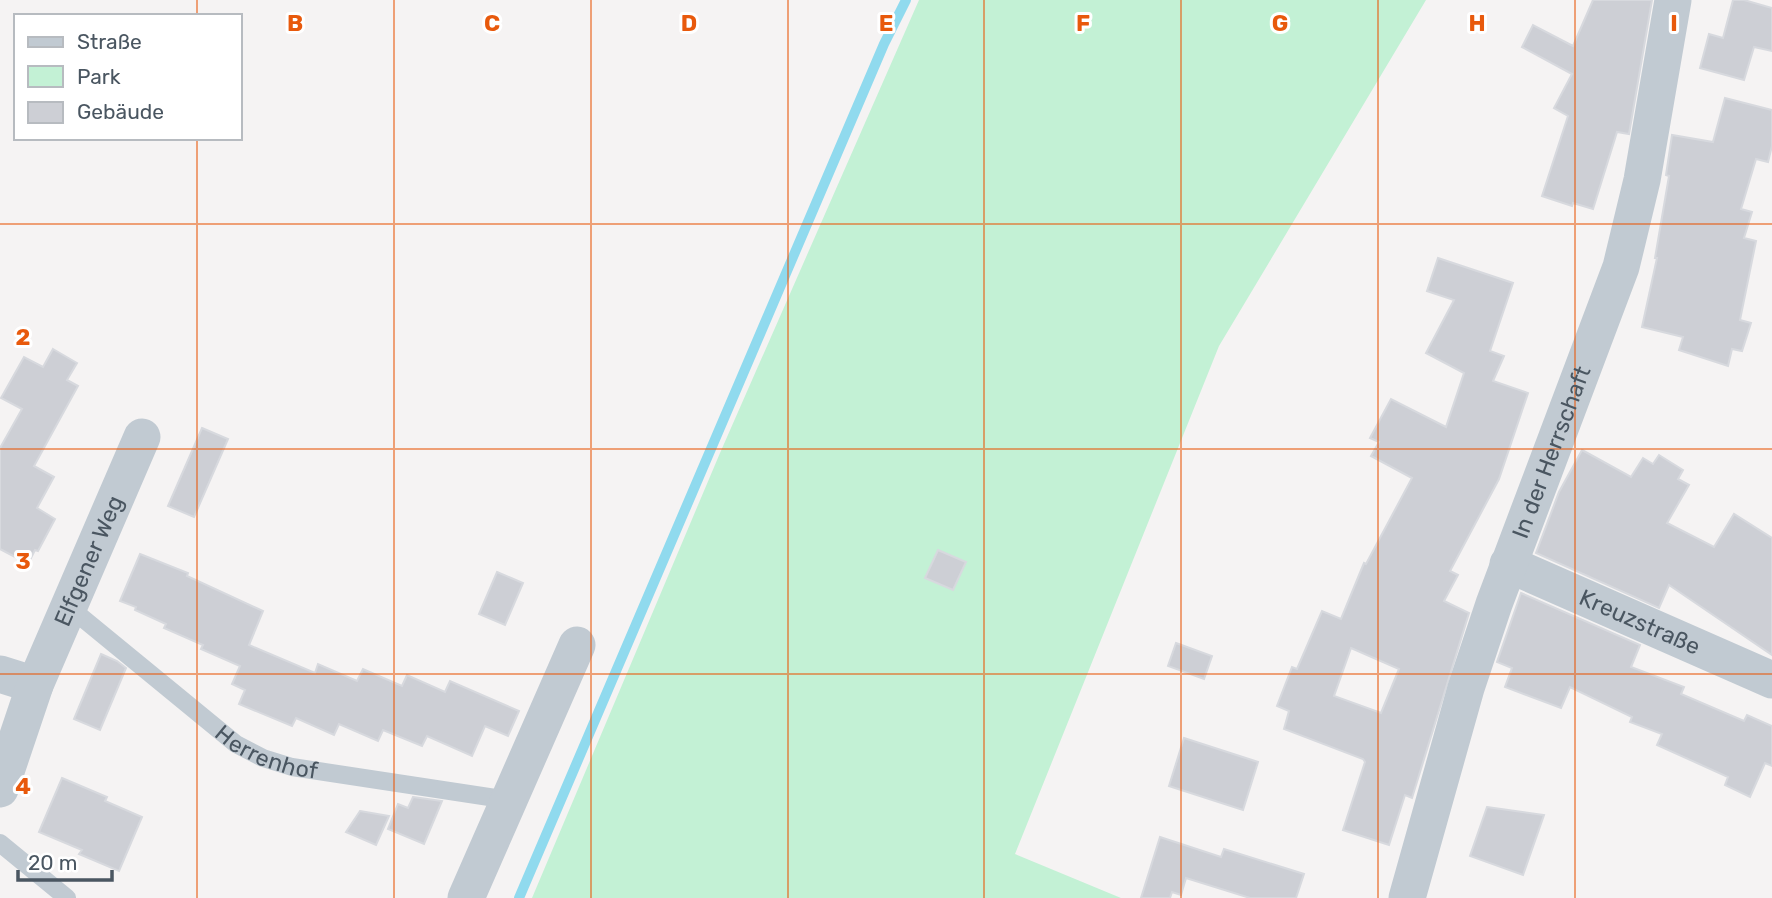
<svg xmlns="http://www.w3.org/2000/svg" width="1772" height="898" viewBox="0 0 1772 898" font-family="Rubik,sans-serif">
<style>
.green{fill:#c3f1d5}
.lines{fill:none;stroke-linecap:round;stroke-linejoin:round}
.stream{stroke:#90daee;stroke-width:10}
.building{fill:#cdcfd5;stroke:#d7d9de;stroke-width:2;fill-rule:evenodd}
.lane{stroke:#c1cad2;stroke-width:18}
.street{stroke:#c1cad2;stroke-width:37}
.grid{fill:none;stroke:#e8590c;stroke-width:2;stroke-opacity:0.55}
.labels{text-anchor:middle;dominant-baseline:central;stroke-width:6;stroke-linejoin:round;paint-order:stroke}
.street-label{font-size:23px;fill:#4a5661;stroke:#fff}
.grid-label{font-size:23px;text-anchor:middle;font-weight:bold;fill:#e8590c;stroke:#fff;stroke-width:6;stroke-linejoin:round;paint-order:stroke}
</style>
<rect width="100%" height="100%" fill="#f5f3f3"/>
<!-- green -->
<path class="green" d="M 919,0 L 1426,0 L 1219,346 L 1015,854 L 1121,898 L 532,898 L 720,453 Z"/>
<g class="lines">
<!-- stream -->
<path class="stream" d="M 519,898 L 884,44 L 906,0"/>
</g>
<!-- building -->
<g class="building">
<path d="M 1593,0 L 1652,0 L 1629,134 L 1617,132 L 1593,209 L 1573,203 L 1572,206 L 1542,196 L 1568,116 L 1554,108 L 1572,74 L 1522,47 L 1533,25 L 1573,46 Z"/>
<path d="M 1733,0 L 1744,0 L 1772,8 L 1772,51 L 1754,47 L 1744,80 L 1700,68 L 1709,34 L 1723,38 Z"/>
<path d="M 1725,98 L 1772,110 L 1772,146 L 1768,162 L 1756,159 L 1741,209 L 1752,212 L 1744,238 L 1756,241 L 1740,320 L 1751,323 L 1742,351 L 1732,349 L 1728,366 L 1679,350 L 1683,337 L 1642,327 L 1657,258 L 1655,258 L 1669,176 L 1666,175 L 1672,135 L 1713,142 Z"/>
<path d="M 1438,258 L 1513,283 L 1490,351 L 1504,356 L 1493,381 L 1528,393 L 1499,479 L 1450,571 L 1458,575 L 1444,601 L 1469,613 L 1412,798 L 1405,795 L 1389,845 L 1343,830 L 1365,762 L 1363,759 L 1284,729 L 1289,711 L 1277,706 L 1292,667 L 1297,669 L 1322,611 L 1341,619 L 1364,563 L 1366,564 L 1412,478 L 1371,456 L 1379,442 L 1370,438 L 1391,399 L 1446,427 L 1464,373 L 1426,353 L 1454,300 L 1427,291 ZM 1351,648 L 1399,669 L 1381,713 L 1334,696 Z"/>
<path d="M 53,349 L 77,363 L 67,380 L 78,386 L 34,466 L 54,477 L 37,508 L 55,519 L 38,551 L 35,550 L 28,564 L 0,549 L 0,448 L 22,409 L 1,398 L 24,357 L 43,367 Z"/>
<path d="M 202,428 L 228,439 L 194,517 L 168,506 Z"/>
<path d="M 1582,450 L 1631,477 L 1643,458 L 1653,464 L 1659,455 L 1683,470 L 1678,479 L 1689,485 L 1667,523 L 1714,547 L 1734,514 L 1772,538 L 1772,655 L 1669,585 L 1659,608 L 1536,553 L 1559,492 Z"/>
<path d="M 938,550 L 966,562 L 953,590 L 925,578 Z"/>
<path d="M 140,554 L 188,573 L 187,576 L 263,611 L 249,645 L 315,673 L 318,664 L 357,681 L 363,669 L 402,686 L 407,675 L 445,692 L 450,681 L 519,711 L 508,736 L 485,726 L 472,756 L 427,736 L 422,746 L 383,730 L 378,741 L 339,724 L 334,735 L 296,718 L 292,726 L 239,704 L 245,690 L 232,684 L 240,666 L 201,649 L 203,645 L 164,628 L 166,624 L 135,610 L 136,607 L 120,601 Z"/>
<path d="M 497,572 L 523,583 L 505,625 L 479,614 Z"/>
<path d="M 1521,593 L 1640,645 L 1631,667 L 1684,687 L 1681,694 L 1744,721 L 1747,715 L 1772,726 L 1772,766 L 1765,763 L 1750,797 L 1725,785 L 1728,777 L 1657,745 L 1662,734 L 1630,722 L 1632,717 L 1570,687 L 1561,708 L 1505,687 L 1512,668 L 1497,662 Z"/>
<path d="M 1176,643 L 1212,656 L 1204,679 L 1168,666 Z"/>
<path d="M 101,654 L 117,661 L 126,668 L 100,730 L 74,719 Z"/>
<path d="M 1184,738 L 1258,762 L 1243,810 L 1169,786 Z"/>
<path d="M 62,778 L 107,797 L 105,801 L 142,817 L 119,871 L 79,854 L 82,850 L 39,832 Z"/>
<path d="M 413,797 L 442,801 L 424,844 L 388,829 L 398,804 L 408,808 Z"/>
<path d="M 1487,807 L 1544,815 L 1523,875 L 1470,856 Z"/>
<path d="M 360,811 L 389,816 L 376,845 L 346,832 Z"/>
<path d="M 1160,837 L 1221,857 L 1224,849 L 1304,874 L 1296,898 L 1250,898 L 1186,878 L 1181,895 L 1172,892 L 1170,898 L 1141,898 Z"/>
</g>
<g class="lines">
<!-- lane -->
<g class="lane">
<path id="s1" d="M 69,607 L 236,744 L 263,758 L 292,767 L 509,800"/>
<path d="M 0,843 L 67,898"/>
</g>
<!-- street -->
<g class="street">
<path id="s2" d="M 1508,564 L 1772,680"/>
<path d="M 0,674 L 35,685"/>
<path id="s3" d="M 0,789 L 35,685 L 142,437"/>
<path d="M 466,898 L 577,645"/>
<path id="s4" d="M 1407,898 L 1466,688 L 1494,604 L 1621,267 L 1642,180 L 1673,0"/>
</g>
</g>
<!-- grid -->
<path class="grid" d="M 197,0 L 197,16M 394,0 L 394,898M 591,0 L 591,898M 788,0 L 788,898M 984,0 L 984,898M 1181,0 L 1181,898M 1378,0 L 1378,898M 1575,0 L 1575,898M 197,138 L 197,898M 0,224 L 1772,224M 0,449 L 1772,449M 0,674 L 1772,674"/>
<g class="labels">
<!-- street labels -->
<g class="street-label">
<text stroke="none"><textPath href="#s4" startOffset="469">In der Herrschaft</textPath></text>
<text stroke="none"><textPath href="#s3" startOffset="245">Elfgener Weg</textPath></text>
<text stroke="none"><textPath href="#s2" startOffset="144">Kreuzstraße</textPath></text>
<text stroke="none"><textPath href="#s1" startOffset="248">Herrenhof</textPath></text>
</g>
</g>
<g class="grid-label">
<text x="295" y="31">B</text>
<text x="492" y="31">C</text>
<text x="689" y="31">D</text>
<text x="886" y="31">E</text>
<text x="1083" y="31">F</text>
<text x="1280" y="31">G</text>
<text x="1477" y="31">H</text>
<text x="1674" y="31">I</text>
<text x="23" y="345">2</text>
<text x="23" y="569">3</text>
<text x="23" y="794">4</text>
</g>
<!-- legend -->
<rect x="14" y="14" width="228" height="126" fill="#ffffff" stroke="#b7bbc0" stroke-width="2"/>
<rect x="28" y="37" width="35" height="10" fill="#c1cad2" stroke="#b7bbc0" stroke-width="2"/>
<text x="77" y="49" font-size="21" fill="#4a5661">Straße</text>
<rect x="28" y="66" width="35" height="21" fill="#c3f1d5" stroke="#b7bbc0" stroke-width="2"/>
<text x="77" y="84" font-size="21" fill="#4a5661">Park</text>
<rect x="28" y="102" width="35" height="21" fill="#cdcfd5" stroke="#b7bbc0" stroke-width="2"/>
<text x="77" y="119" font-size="21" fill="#4a5661">Gebäude</text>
<!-- scale -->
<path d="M18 870v10h94v-10" fill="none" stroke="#4a5661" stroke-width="3.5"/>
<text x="28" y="870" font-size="21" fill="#4a5661" stroke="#ffffff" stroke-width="5" paint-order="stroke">20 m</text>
</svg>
